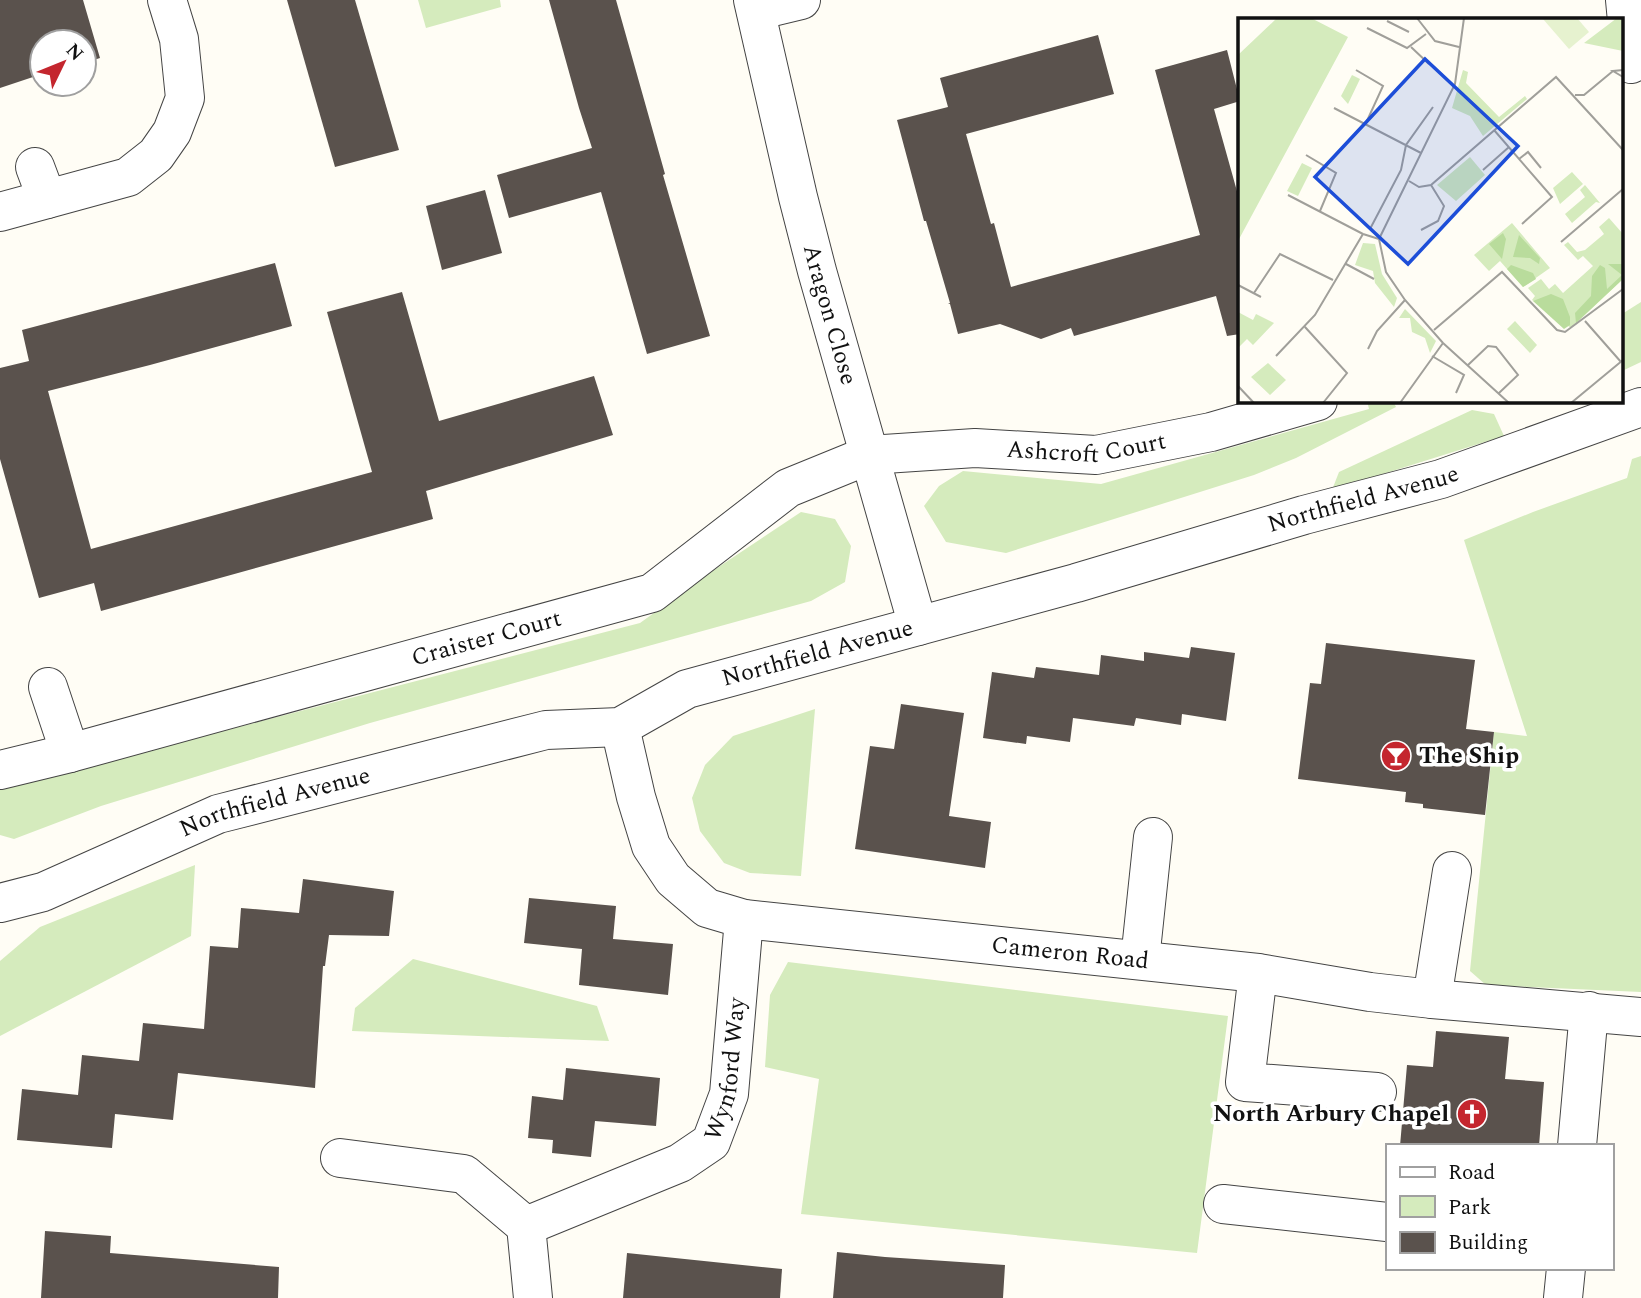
<svg xmlns="http://www.w3.org/2000/svg" width="1641" height="1298" viewBox="0 0 1641 1298" font-family="Spectral,serif">
<style>
.green{fill:#d5ebbd}
.building{fill:#5a524d}
.lines{fill:none;stroke-linecap:round;stroke-linejoin:round}
.minor-casing{stroke:#444;stroke-width:40}
.minor{stroke:#fff;stroke-width:38}
.labels{text-anchor:middle;dominant-baseline:central;stroke-width:7;stroke-linejoin:round;paint-order:stroke}
.street-label{font-size:24px;fill:#111;stroke:#fff}
.poi-label{font-size:24px;font-weight:bold;fill:#111;stroke:#fff;text-anchor:start}
.inset-road{fill:none;stroke:#a09f9a;stroke-width:2}
.view{fill:#1d4ed8;fill-opacity:0.15;stroke:#1d4ed8;stroke-width:3.5}
.inset-edge{fill:none;stroke:#111;stroke-width:3.5}
</style>
<rect width="100%" height="100%" fill="#fffdf5"/>
<!-- green -->
<g class="green">
<path d="M 418,0 L 500,0 L 501,7 L 426,28 Z"/>
<path d="M 1641,302 L 1641,362 L 1622,371 L 1622,314 Z"/>
<path d="M 1367,401 L 1393,401 L 1396,407 L 1296,458 L 1254,475 L 1006,553 L 946,542 L 924,506 L 939,486 L 963,471 L 1101,484 L 1369,409 Z"/>
<path d="M 1472,410 L 1494,414 L 1504,436 L 1332,490 L 1339,472 Z"/>
<path d="M 1641,456 L 1641,992 L 1486,985 L 1470,971 L 1494,732 L 1527,736 L 1464,540 L 1533,512 L 1627,478 L 1632,459 Z"/>
<path d="M 801,512 L 835,519 L 851,546 L 845,582 L 811,601 L 370,723 L 101,806 L 14,839 L 0,835 L 0,789 L 640,623 L 711,572 Z"/>
<path d="M 815,709 L 801,876 L 750,873 L 724,863 L 700,831 L 692,798 L 705,765 L 733,736 Z"/>
<path d="M 195,865 L 191,936 L 0,1036 L 0,961 L 40,927 Z"/>
<path d="M 413,959 L 597,1006 L 609,1041 L 352,1031 L 355,1008 Z"/>
<path d="M 788,962 L 1228,1016 L 1197,1253 L 801,1214 L 819,1079 L 765,1067 L 770,995 Z"/>
</g>
<!-- building -->
<g class="building">
<path d="M 0,0 L 83,0 L 100,58 L 84,63 L 84,42 L 42,42 L 42,74 L 0,88 Z"/>
<path d="M 287,0 L 355,0 L 399,150 L 335,167 Z"/>
<path d="M 549,0 L 616,0 L 665,174 L 663,175 L 710,336 L 647,354 L 601,192 L 509,218 L 497,175 L 592,148 L 579,108 Z"/>
<path d="M 1098,35 L 1114,94 L 966,134 L 991,224 L 994,223 L 1011,287 L 1200,235 L 1155,70 L 1227,50 L 1240,101 L 1214,109 L 1240,202 L 1240,334 L 1227,336 L 1216,296 L 1074,336 L 1071,328 L 1041,339 L 1000,324 L 958,334 L 950,304 L 948,304 L 950,303 L 926,221 L 924,221 L 897,120 L 948,107 L 940,78 Z"/>
<path d="M 485,190 L 502,253 L 442,270 L 426,206 Z"/>
<path d="M 275,263 L 292,326 L 150,365 L 48,391 L 91,549 L 372,472 L 327,312 L 402,292 L 439,421 L 594,376 L 613,435 L 426,491 L 433,519 L 101,611 L 94,583 L 39,598 L 0,459 L 0,368 L 29,361 L 22,330 Z"/>
<path d="M 1326,643 L 1475,660 L 1466,729 L 1494,732 L 1485,815 L 1423,808 L 1423,804 L 1405,802 L 1406,792 L 1298,779 L 1310,683 L 1321,684 Z"/>
<path d="M 1191,647 L 1235,653 L 1226,721 L 1182,714 L 1181,725 L 1136,718 L 1134,726 L 1073,718 L 1070,742 L 1027,736 L 1026,744 L 983,738 L 992,672 L 1034,678 L 1036,667 L 1099,675 L 1101,655 L 1144,661 L 1144,652 L 1189,658 Z"/>
<path d="M 901,704 L 964,713 L 949,816 L 991,822 L 985,868 L 855,849 L 870,746 L 894,749 Z"/>
<path d="M 303,879 L 394,891 L 389,936 L 329,935 L 325,966 L 323,966 L 315,1088 L 178,1073 L 173,1120 L 115,1114 L 112,1148 L 17,1140 L 22,1089 L 78,1095 L 82,1055 L 139,1061 L 143,1023 L 204,1029 L 210,946 L 238,948 L 241,908 L 299,913 Z"/>
<path d="M 529,898 L 616,906 L 613,939 L 673,944 L 668,995 L 579,985 L 582,949 L 524,943 Z"/>
<path d="M 1436,1031 L 1509,1037 L 1505,1079 L 1544,1082 L 1539,1146 L 1400,1146 L 1407,1065 L 1433,1067 Z"/>
<path d="M 566,1068 L 660,1078 L 656,1126 L 595,1121 L 591,1157 L 552,1153 L 553,1140 L 528,1138 L 532,1096 L 563,1100 Z"/>
<path d="M 45,1231 L 111,1236 L 110,1253 L 279,1267 L 278,1298 L 41,1298 Z"/>
<path d="M 837,1252 L 885,1257 L 1005,1265 L 1003,1298 L 833,1298 Z"/>
<path d="M 627,1253 L 782,1269 L 780,1298 L 623,1298 Z"/>
</g>
<g class="lines">
<!-- minor casing -->
<g class="minor-casing">
<g id="minor">
<path id="s1" d="M 753,0 L 798,197 L 817,271 L 918,626"/>
<path d="M 1625,0 L 1631,64"/>
<path d="M 756,11 L 801,0"/>
<path d="M 35,167 L 47,199"/>
<path d="M 0,212 L 128,177 L 156,155 L 172,132 L 185,98 L 179,39 L 167,0"/>
<path d="M 48,687 L 70,753"/>
<path id="s2" d="M 620,727 L 636,797 L 651,846 L 673,879 L 707,908 L 744,919 L 1258,973 L 1370,992 L 1432,999 L 1641,1017"/>
<path id="s3" d="M 0,770 L 70,753 L 652,593 L 788,488 L 869,455 L 975,448 L 1096,455 L 1211,432 L 1318,401"/>
<path id="s4" d="M 0,903 L 43,892 L 218,814 L 546,730 L 620,727 L 687,689 L 1076,583 L 1304,515 L 1441,479 L 1641,407"/>
<path d="M 1140,960 L 1153,837"/>
<path d="M 1258,973 L 1245,1082 L 1377,1092"/>
<path d="M 1432,999 L 1452,871"/>
<path d="M 1577,1146 L 1589,1011"/>
<path id="s5" d="M 340,1158 L 464,1174 L 526,1226 L 680,1163 L 711,1142 L 729,1094 L 744,919"/>
<path d="M 1223,1204 L 1387,1222"/>
<path d="M 526,1226 L 533,1298"/>
<path d="M 1563,1298 L 1566,1268"/>
</g>
</g>
<!-- minor -->
<use href="#minor" class="minor"/>
</g>
<!-- icons -->
<defs>
<g id="bar-disc" transform="scale(1.575)"><circle r="9.5" fill="#c4262e" stroke="#fff"/><path d="M-6-5H6L.8 .8V4.5H3.5V6h-7V4.5H-.8V.8Z" fill="#fff"/></g>
<g id="church-disc" transform="scale(1.575)"><circle r="9.5" fill="#c4262e" stroke="#fff"/><path d="M-1.2-6h2.4v3.5h3.3v2.4h-3.3V6h-2.4V-.1h-3.3v-2.4h3.3Z" fill="#fff"/></g>
</defs>
<g fill-rule="evenodd">
<use href="#bar-disc" x="1396" y="756"/>
<use href="#church-disc" x="1472" y="1114"/>
</g>
<g class="labels">
<!-- street labels -->
<g class="street-label">
<text stroke="none"><textPath href="#s1" startOffset="324">Aragon Close</textPath></text>
<text stroke="none"><textPath href="#s3" startOffset="1153">Ashcroft Court</textPath></text>
<text stroke="none"><textPath href="#s4" startOffset="1428">Northfield Avenue</textPath></text>
<text stroke="none"><textPath href="#s3" startOffset="504">Craister Court</textPath></text>
<text stroke="none"><textPath href="#s4" startOffset="861">Northfield Avenue</textPath></text>
<text stroke="none"><textPath href="#s4" startOffset="294">Northfield Avenue</textPath></text>
<text stroke="none"><textPath href="#s2" startOffset="574">Cameron Road</textPath></text>
<text stroke="none"><textPath href="#s5" startOffset="485">Wynford Way</textPath></text>
</g>
<!-- poi labels -->
<g class="poi-label">
<text x="1419" y="756">The Ship</text>
<text x="1449" y="1114" text-anchor="end">North Arbury Chapel</text>
</g>
</g>
<!-- overview -->
<g transform="translate(1238 18)">
<rect width="385" height="385" fill="#fffdf5"/>
<path d="M 39,0 L 73,0 L 110,19 L 0,223 L 0,37 ZM 379,0 L 385,0 L 385,33 L 346,25 ZM 225,52 L 230,54 L 228,65 L 261,99 L 287,78 L 289,81 L 245,118 L 232,98 L 214,90 ZM 114,57 L 122,61 L 110,86 L 103,78 ZM 232,139 L 247,157 L 218,183 L 199,167 ZM 64,145 L 74,150 L 60,178 L 49,173 ZM 334,154 L 345,166 L 322,186 L 315,170 ZM 347,167 L 362,185 L 358,184 L 334,205 L 327,196 L 347,179 L 342,172 ZM 371,200 L 385,216 L 385,261 L 333,310 L 294,282 L 297,278 L 290,270 L 303,261 L 311,271 L 317,266 L 325,275 L 355,248 L 345,238 L 340,242 L 326,227 L 330,224 L 339,234 L 347,232 L 366,216 L 361,209 ZM 274,205 L 312,250 L 285,269 L 262,243 L 251,253 L 236,237 ZM 125,225 L 137,226 L 144,256 L 159,280 L 156,289 L 137,265 L 135,253 L 117,247 ZM 167,291 L 198,323 L 192,335 L 187,320 L 174,314 L 172,300 L 161,300 ZM 0,294 L 15,302 L 18,296 L 36,305 L 15,327 L 9,321 L 0,330 ZM 277,303 L 299,327 L 292,335 L 269,311 ZM 30,345 L 48,362 L 32,377 L 13,359 Z" fill="#d5ebbd"/>
<path d="M 265,215 L 268,221 L 264,241 L 251,226 ZM 281,217 L 302,240 L 301,246 L 292,240 L 275,239 ZM 370,246 L 385,246 L 385,261 L 338,305 L 337,295 L 353,278 L 354,258 L 362,247 L 367,250 L 369,271 L 384,257 ZM 273,247 L 295,255 L 298,261 L 285,269 L 269,251 ZM 313,276 L 325,281 L 332,299 L 332,307 L 326,311 L 295,283 Z" fill="#b9dc9c"/>
<path d="M 339,0 L 351,14 L 331,31 L 305,1 Z" fill="#e6f2cf"/>
<path class="inset-road" d="M 179,0 L 197,23 L 221,29M 226,0 L 217,66 L 141,221 L 148,254 L 167,282 L 205,325 L 271,385M 149,3 L 171,14M 129,10 L 169,30 L 188,16M 173,29 L 191,46M 118,52 L 145,68 L 128,105M 385,52 L 375,53 L 385,59M 337,77 L 346,77 L 375,53M 96,90 L 183,135M 256,112 L 314,179 L 284,206M 68,137 L 98,155 L 82,193M 281,141 L 290,134 L 303,150M 245,152 L 271,129M 171,163 L 181,169 L 193,167 L 318,59 L 385,132M 50,177 L 125,216M 132,211 L 163,152 L 168,127 L 195,89M 183,212 L 200,203 L 206,188 L 193,167M 323,224 L 385,171M 108,246 L 136,261M 0,267 L 23,279M 16,275 L 42,236 L 95,262M 347,303 L 383,344M 67,309 L 109,355 L 85,385M 196,312 L 264,254 L 319,312 L 327,314 L 385,271M 130,331 L 139,313 L 167,282M 38,338 L 77,297 L 125,216 L 141,221M 194,338 L 226,357 L 218,375M 230,347 L 250,328 L 258,329 L 280,357 L 261,375M 0,368 L 16,385M 162,385 L 205,325M 333,385 L 385,342"/>
<path class="view" d="M 187,41 L 280,128 L 170,246 L 77,159 Z"/>
<rect width="385" height="385" class="inset-edge"/>
</g>
<!-- legend -->
<rect x="1386" y="1144" width="228" height="126" fill="#ffffff" stroke="#a0a0a0" stroke-width="2"/>
<rect x="1400" y="1167" width="35" height="10" fill="#ffffff" stroke="#a0a0a0" stroke-width="2"/>
<text x="1448" y="1179" font-size="21" fill="#111111">Road</text>
<rect x="1400" y="1196" width="35" height="21" fill="#d5ebbd" stroke="#a0a0a0" stroke-width="2"/>
<text x="1448" y="1214" font-size="21" fill="#111111">Park</text>
<rect x="1400" y="1232" width="35" height="21" fill="#5a524d" stroke="#a0a0a0" stroke-width="2"/>
<text x="1448" y="1249" font-size="21" fill="#111111">Building</text>
<!-- north arrow -->
<g transform="translate(63 63) rotate(47)"><circle r="33" fill="#ffffff" stroke="#a0a0a0" stroke-width="2"/>
<path d="M0-5L12 26L0 18L-12 26Z" fill="#c4262e"/>
<text y="-10" font-size="19" font-weight="bold" text-anchor="middle" fill="#111111">N</text>
</g>
</svg>
